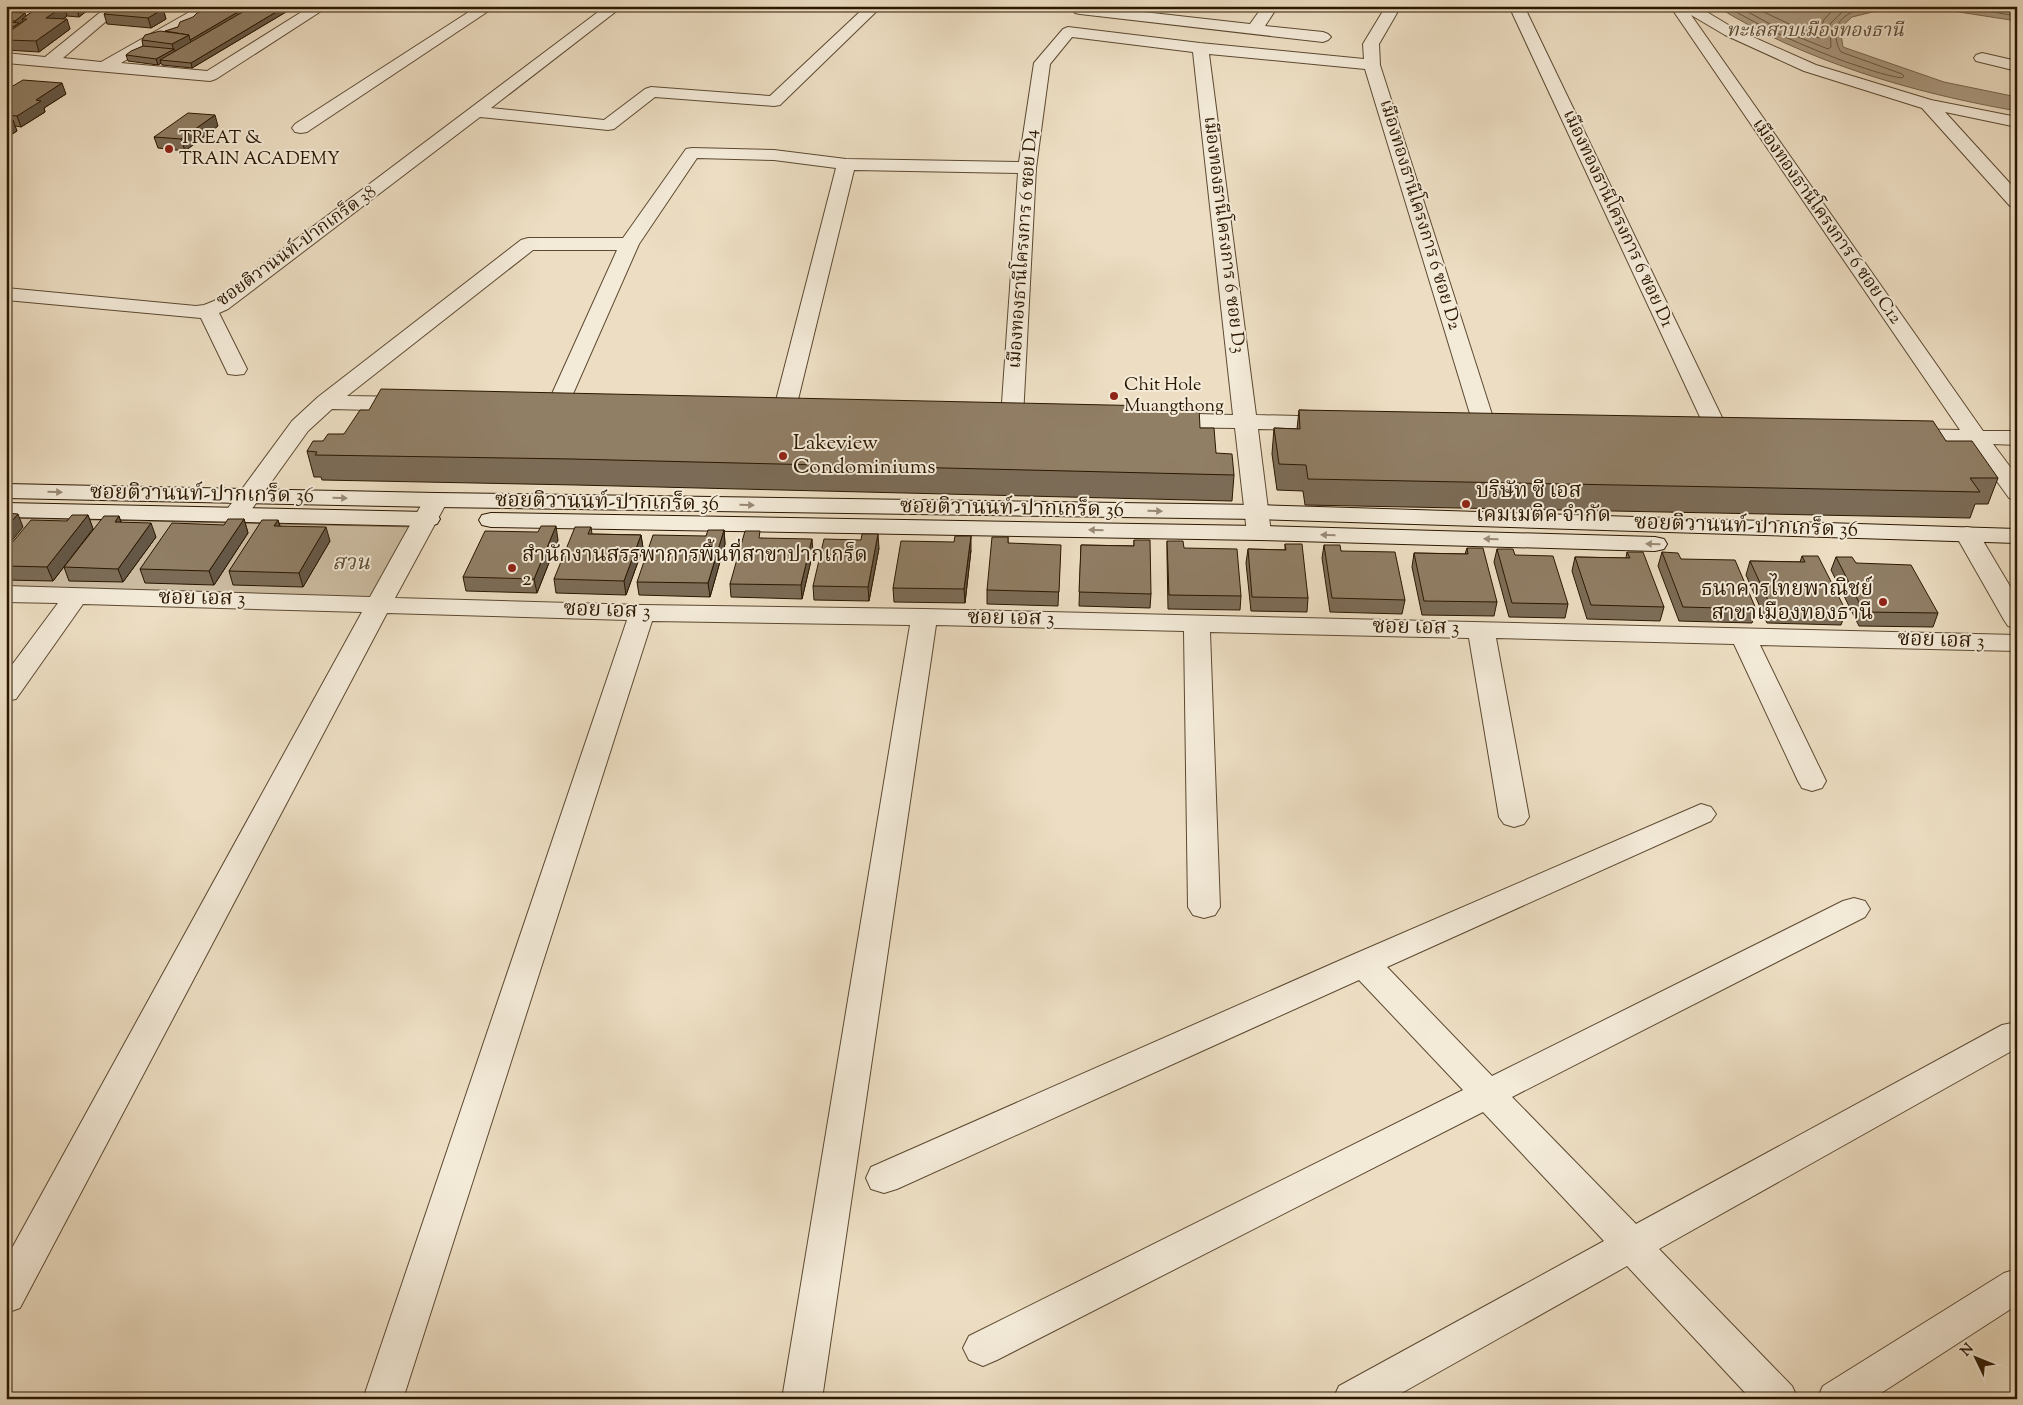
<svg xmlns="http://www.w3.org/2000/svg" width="2023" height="1405" viewBox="0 0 2023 1405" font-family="'Sorts Mill Goudy','Noto Serif Thai',serif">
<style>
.green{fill:#ccbca2;stroke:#7c6a51}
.water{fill:#ab9a81;stroke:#78664d}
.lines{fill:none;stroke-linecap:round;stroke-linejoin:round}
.shore{stroke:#6b5840;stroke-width:1}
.street-casing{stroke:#5c4931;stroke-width:2}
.secondary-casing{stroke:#2b1700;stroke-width:2}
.street{fill:#f3ead8;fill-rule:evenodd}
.secondary{fill:#f3ead8;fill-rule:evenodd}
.wall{fill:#7c6c57;stroke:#2b1700;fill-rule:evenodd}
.shaded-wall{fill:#655847;stroke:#2b1700}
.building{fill:#907e65;stroke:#2b1700}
.oneway{fill:#998b77}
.poi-dot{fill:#8f2418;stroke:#f3ead8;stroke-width:2}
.labels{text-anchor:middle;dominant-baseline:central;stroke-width:4;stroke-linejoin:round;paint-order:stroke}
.far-poi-label{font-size:18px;fill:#2b1700;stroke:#f3ead8;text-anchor:start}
.far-street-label{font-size:18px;fill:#2b1700;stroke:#f3ead8}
.far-water-label{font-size:19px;font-style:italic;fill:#5e4b34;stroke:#f3ead8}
.poi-label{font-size:21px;fill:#2b1700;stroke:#f3ead8;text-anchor:start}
.street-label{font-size:21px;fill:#2b1700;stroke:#f3ead8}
.park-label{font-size:21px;font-style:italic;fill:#5b4931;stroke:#f3ead8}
</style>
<rect width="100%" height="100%" fill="#eddec3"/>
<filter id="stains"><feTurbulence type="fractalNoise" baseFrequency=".004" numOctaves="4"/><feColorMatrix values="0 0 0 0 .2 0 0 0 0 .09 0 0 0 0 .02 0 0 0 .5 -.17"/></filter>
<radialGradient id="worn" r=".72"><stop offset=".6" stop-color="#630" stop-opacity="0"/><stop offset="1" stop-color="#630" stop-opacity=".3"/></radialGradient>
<!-- green -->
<path class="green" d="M 6,518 L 418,527 L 379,604 L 6,593 Z"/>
<!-- water -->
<path class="water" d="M 1716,6 L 2017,6 L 2017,21 L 1946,10 L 1889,8 L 1852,17 L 1840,28 L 1843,47 L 1944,82 L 2017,97 L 2017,111 C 1914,93 1805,62 1716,6 Z"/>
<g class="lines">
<!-- shore -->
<g class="shore">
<path d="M 1726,6 C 1764,29 1804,46 1846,62 C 1865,68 1882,75 1902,78 L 1904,76 L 1902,74 L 1841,52 C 1837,46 1836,40 1836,33 C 1837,13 1860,9 1876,6"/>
<path d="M 1737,6 L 1781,30 L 1828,49 L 1831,47 L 1830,24 L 1848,6"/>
<path d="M 1751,6 L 1819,38 L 1822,36 L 1823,21 L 1836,6"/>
<path d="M 1957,6 L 2017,16"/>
</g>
<!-- street casing -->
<g class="street-casing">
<g id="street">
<path d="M 108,6 L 124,6 L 63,58 L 101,62 L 200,6 L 218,6 L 121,63 L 207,71 L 311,6 L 329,6 L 216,79 L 210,81 L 6,63 L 6,53 L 45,57 Z"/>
<path d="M 478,6 L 496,6 L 307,132 L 301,133 L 295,132 L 292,128 L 295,124 Z"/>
<path d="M 606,6 L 623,6 L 491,108 L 604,120 L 645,89 L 651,87 L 770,96 L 866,6 L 882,6 L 780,105 L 774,106 L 655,97 L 614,129 L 608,130 L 480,117 L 228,309 L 219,313 L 247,369 L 244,374 L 236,375 L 228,374 L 201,318 L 6,300 L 6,288 L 196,306 L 204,305 L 214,301 Z"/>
<path d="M 1075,6 L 1090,6 L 1250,24 L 1263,6 L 1278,6 L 1265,26 L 1323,32 L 1328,34 L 1331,37 L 1328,40 L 1323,42 L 1080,14 L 1075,13 L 1073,10 Z"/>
<path d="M 1386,6 L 1401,6 L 1379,44 L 1380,65 L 1496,427 L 1493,432 L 1485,434 L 1477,432 L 1474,427 L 1365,69 L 1209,54 L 1256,415 L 1335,417 L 1343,419 L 1346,424 L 1343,429 L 1335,431 L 1258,429 L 1271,533 L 1268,538 L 1259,540 L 1250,538 L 1247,533 L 1235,428 L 1163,427 L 1155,425 L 1152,420 L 1155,415 L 1163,413 L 1233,415 L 1193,52 L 1072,37 L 1050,64 L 1036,168 L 1023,417 L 1020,422 L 1012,424 L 1004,422 L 1001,417 L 1018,173 L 854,170 L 795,412 L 792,417 L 784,419 L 776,417 L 773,412 L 836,168 L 774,160 L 697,158 L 639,244 L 565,412 L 557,414 L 549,412 L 546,407 L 617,250 L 533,250 L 347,396 L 411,397 L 419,399 L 422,404 L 419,409 L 411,411 L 332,409 L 308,431 L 244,520 L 235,522 L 226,520 L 223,515 L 292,421 L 318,397 L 521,240 L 528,238 L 623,238 L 686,149 L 692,148 L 774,150 L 846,159 L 1019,162 L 1034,63 L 1063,29 L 1068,27 L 1200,43 L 1364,59 L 1363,44 Z"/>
<path d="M 1509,6 L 1524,6 L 1729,432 L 1726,437 L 1718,439 L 1710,437 L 1707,432 Z"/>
<path d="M 1670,6 L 1697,6 L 1735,29 L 1816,65 L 1931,100 L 2017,117 L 2017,127 L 1945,112 L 2017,191 L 2017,207 L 2010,206 L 1922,108 L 1804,71 L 1725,35 L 1691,15 L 1983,431 L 2017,431 L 2017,445 L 1993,444 L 2017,476 L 2017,500 L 2009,498 L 1970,444 L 1906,443 L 1898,441 L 1895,436 L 1898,431 L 1906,429 L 1960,430 Z"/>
<path d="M 1982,53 L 2017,61 L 2017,71 L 1976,61 L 1974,58 L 1976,55 Z"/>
<path d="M 436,493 L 444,495 L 448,500 L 395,598 L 642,605 L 924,609 L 2017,635 L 2017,651 L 1760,645 L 1826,781 L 1822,788 L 1812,791 L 1802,788 L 1798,781 L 1734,644 L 1496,638 L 1529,817 L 1524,824 L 1514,827 L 1504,824 L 1499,817 L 1469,638 L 1210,632 L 1220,907 L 1215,915 L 1204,918 L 1193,915 L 1188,907 L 1184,631 L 936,625 L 822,1399 L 782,1399 L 910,625 L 652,621 L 403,1399 L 363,1399 L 627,620 L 387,613 L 20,1308 L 6,1313 L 6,1259 L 362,612 L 83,604 L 16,699 L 6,701 L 6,673 L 58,603 L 6,602 L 6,586 L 370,597 L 424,500 L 428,495 Z"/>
<path d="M 1967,527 L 1976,529 L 2017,598 L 2017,628 L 2008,626 L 2004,620 L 1955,534 L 1958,529 Z"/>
<path d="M 1701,804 L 1711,807 L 1716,814 L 1711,821 L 1387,967 L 1492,1076 L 1843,901 L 1854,898 L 1865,901 L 1870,909 L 1865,917 L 1512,1097 L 1636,1224 L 2002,1025 L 2017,1022 L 2017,1048 L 1659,1249 L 1792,1386 L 1798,1399 L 1751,1399 L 1627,1266 L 1391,1399 L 1333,1399 L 1339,1386 L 1604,1241 L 1483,1112 L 997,1360 L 983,1366 L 969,1360 L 963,1348 L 969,1336 L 1463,1090 L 1359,980 L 897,1189 L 884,1193 L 871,1189 L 866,1178 L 871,1167 L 1352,955 Z"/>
<path d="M 2017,1269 L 2017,1305 L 1872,1399 L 1817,1399 L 1823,1386 L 2004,1273 Z"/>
</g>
</g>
<!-- secondary casing -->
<g class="secondary-casing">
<g id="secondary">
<path d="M 6,484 L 436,493 L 1258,505 L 2017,529 L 2017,543 L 1258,519 L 436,507 L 6,498 Z"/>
<path d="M 6,503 L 428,512 L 437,514 L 440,519 L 437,524 L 428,526 L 6,517 Z"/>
<path d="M 491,513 L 1259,526 L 1655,537 L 1664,539 L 1667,544 L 1664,549 L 1655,551 L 1259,540 L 491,527 L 482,525 L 479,520 L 482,515 Z"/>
</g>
</g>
<!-- street -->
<use href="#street" class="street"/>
<!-- secondary -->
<use href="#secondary" class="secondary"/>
</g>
<!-- wall -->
<g class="wall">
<path d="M 6,6 L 86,6 L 88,10 L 79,17 L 67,16 L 63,19 L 70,29 L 39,52 L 6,50 ZM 27,7 L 38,8 L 26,16 L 20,13 Z"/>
<path d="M 211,6 L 296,6 L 192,68 L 162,65 L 161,63 L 158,65 L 128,61 L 126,55 L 143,46 L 142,40 L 178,27 L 208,9 Z"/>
<path d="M 163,9 L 166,19 L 151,28 L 107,24 L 104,14 Z"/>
<path d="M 6,90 L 66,94 L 44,108 L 45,112 L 21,127 L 15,126 L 17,131 L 6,138 Z"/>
<path d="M 218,126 L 185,151 L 158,148 L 154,137 Z"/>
<path d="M 1299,410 L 1946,441 L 1998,478 L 1988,504 L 1975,504 L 1970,518 L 1305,505 L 1303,491 L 1277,490 L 1272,454 L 1274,428 L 1297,429 Z"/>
<path d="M 1200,428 L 1216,453 L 1234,475 L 1232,501 L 576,485 L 322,480 L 321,477 L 314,477 L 307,451 L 323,441 L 344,434 Z"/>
<path d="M 88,515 L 93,529 L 53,581 L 6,580 L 6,550 L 67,521 Z"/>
<path d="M 119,516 L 121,522 L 156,537 L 123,582 L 69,581 L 64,567 Z"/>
<path d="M 244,519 L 248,533 L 214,585 L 145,583 L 140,569 L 224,525 Z"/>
<path d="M 278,520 L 280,526 L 330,541 L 303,587 L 233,585 L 229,571 Z"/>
<path d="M 591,527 L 592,534 L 641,535 L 643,548 L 626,595 L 556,593 L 554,579 Z"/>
<path d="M 724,530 L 725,544 L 710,597 L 639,595 L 637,582 L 706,536 Z"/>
<path d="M 1008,537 L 1008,543 L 1060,558 L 1058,606 L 987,604 L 987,590 Z"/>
<path d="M 761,538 L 813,552 L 802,599 L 731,597 L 730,584 Z"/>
<path d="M 558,540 L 537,593 L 466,591 L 463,577 Z"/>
<path d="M 1134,540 L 1151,594 L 1150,608 L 1079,606 L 1081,545 L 1134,546 Z"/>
<path d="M 1167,541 L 1241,596 L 1240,610 L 1168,609 L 1167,555 Z"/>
<path d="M 1285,544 L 1308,598 L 1307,612 L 1251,611 L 1246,563 L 1248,549 L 1285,550 Z"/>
<path d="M 1324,545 L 1341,551 L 1405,600 L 1402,614 L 1330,612 L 1322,558 Z"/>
<path d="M 879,548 L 869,601 L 814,600 L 813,586 Z"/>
<path d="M 1467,548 L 1497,602 L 1494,616 L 1422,615 L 1412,567 L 1414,553 L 1465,554 Z"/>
<path d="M 1497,549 L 1515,555 L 1568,604 L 1565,618 L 1509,617 L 1494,562 Z"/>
<path d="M 971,550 L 965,603 L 894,602 L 893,588 Z"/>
<path d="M 1627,552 L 1664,607 L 1660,621 L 1587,619 L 1572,571 L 1575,557 L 1626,558 Z"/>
<path d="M 1662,552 L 1681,559 L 1756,609 L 1752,623 L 1679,621 L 1658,566 Z"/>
<path d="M 1802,556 L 1846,611 L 1841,625 L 1767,623 L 1746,575 L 1750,561 L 1800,562 Z"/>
<path d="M 1836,557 L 1856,563 L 1938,613 L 1933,627 L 1859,626 L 1831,570 Z"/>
</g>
<!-- shaded-wall -->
<g class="shaded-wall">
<path d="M 12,6 L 27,6 L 27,7 L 15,16 Z"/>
<path d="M 64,6 L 67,16 L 50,29 L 46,18 Z"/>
<path d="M 76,6 L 86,6 L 88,10 L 79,17 Z"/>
<path d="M 248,6 L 258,6 L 192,45 L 190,40 Z"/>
<path d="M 286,6 L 296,6 L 192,68 L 191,63 Z"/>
<path d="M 163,9 L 166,19 L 151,28 L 148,18 Z"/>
<path d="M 25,13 L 27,18 L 22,19 L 23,21 L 19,24 L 21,28 L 9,36 L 7,31 L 16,25 L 15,21 Z"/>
<path d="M 67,19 L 70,29 L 39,52 L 36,41 Z"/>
<path d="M 189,35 L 192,45 L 175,55 L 172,44 Z"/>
<path d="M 174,49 L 175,55 L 160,60 L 161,63 L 158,65 L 156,59 Z"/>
<path d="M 62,83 L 66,94 L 44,108 L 45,112 L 21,127 L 17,116 L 36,100 Z"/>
<path d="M 215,115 L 218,126 L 185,151 L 181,139 Z"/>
<path d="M 13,120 L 17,131 L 6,138 L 6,125 Z"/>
<path d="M 18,514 L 23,527 L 6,548 L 6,528 Z"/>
<path d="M 88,515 L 93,529 L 53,581 L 47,567 Z"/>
<path d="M 119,516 L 123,530 L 115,522 Z"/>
<path d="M 244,519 L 248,533 L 214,585 L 209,571 Z"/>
<path d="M 278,520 L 282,534 L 274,526 Z"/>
<path d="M 151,523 L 156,537 L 123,582 L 118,569 Z"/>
<path d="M 556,526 L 558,540 L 537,593 L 534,579 Z"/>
<path d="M 326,527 L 330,541 L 303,587 L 299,573 Z"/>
<path d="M 724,530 L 725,544 L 710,597 L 708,583 Z"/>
<path d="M 878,534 L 879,548 L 869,601 L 868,587 Z"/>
<path d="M 641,535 L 643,548 L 626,595 L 624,581 Z"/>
<path d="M 971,536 L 971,550 L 965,603 L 964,589 Z"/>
<path d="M 812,539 L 813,552 L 802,599 L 801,585 Z"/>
</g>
<!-- building -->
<g class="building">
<path d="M 40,6 L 64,6 L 46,18 L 67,19 L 36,41 L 6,40 L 6,34 L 27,19 L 22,19 Z"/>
<path d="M 117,6 L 133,6 L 163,9 L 148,18 L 104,14 Z"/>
<path d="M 211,6 L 248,6 L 190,40 L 189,35 L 165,31 L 178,27 L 180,22 L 193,17 L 197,13 L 208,9 Z"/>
<path d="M 253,6 L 286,6 L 191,63 L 160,60 Z"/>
<path d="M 6,12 L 25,13 L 15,21 L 6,21 Z"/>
<path d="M 6,22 L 19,23 L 6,31 Z"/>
<path d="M 160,31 L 189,35 L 172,44 L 142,40 L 145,35 Z"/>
<path d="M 143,46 L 174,49 L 156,59 L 126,55 L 131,51 Z"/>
<path d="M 23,80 L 62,83 L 36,100 L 41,101 L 17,116 L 6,115 L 6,90 Z"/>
<path d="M 188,113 L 215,115 L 181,139 L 154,137 Z"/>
<path d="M 6,120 L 13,120 L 6,125 Z"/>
<path d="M 381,389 L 1199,407 L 1200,428 L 1214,428 L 1216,453 L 1232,454 L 1234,475 L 572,459 L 315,455 L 317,452 L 307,451 L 313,441 L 323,441 L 328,434 L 344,434 L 360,410 L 369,410 Z"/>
<path d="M 1299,410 L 1933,421 L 1946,441 L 1972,441 L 1998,478 L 1970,478 L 1980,492 L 1308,479 L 1306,465 L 1279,464 L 1274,428 L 1300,429 Z"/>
<path d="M 6,513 L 18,514 L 6,528 Z"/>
<path d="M 72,515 L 88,515 L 47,567 L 6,566 L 6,550 L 31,520 L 67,521 Z"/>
<path d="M 104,516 L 119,516 L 115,522 L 151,523 L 118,569 L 64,567 Z"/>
<path d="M 228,519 L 244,519 L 209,571 L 140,569 L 172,523 L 224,525 Z"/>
<path d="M 262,520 L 278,520 L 274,526 L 326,527 L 299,573 L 229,571 Z"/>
<path d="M 541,526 L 556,526 L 534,579 L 463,577 L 485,531 L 538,532 Z"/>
<path d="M 575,527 L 591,527 L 588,534 L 641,535 L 624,581 L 554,579 Z"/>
<path d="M 708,530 L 724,530 L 708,583 L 637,582 L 653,535 L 706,536 Z"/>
<path d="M 745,531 L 760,531 L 759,538 L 812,539 L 801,585 L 730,584 Z"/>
<path d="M 862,534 L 878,534 L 868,587 L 813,586 L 824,539 L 861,540 Z"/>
<path d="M 955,536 L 971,536 L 964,589 L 893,588 L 901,541 L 954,542 Z"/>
<path d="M 992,537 L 1008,537 L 1008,543 L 1061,545 L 1059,592 L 987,590 Z"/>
<path d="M 1134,540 L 1150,540 L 1151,594 L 1079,592 L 1081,545 L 1134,546 Z"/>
<path d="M 1167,541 L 1183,541 L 1184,548 L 1237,549 L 1241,596 L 1169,595 Z"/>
<path d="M 1285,544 L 1302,544 L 1308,598 L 1252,597 L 1248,549 L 1286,550 Z"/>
<path d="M 1324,545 L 1340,545 L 1341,551 L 1395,552 L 1405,600 L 1332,598 Z"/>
<path d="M 1467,548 L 1483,548 L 1497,602 L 1424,601 L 1414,553 L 1468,554 Z"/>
<path d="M 1497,549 L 1513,549 L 1515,555 L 1553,556 L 1568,604 L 1512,603 Z"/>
<path d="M 1627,552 L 1643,552 L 1664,607 L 1591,605 L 1575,557 L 1630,558 Z"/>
<path d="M 1662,552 L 1678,553 L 1681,559 L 1735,560 L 1756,609 L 1683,607 Z"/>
<path d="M 1802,556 L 1818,556 L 1846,611 L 1772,609 L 1750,561 L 1805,562 Z"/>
<path d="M 1836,557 L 1852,557 L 1856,563 L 1911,565 L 1938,613 L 1864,612 Z"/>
</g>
<!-- one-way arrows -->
<defs><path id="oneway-solid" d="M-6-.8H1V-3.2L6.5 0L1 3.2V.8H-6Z" transform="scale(1.25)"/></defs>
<g class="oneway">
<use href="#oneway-solid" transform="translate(55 492) rotate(1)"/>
<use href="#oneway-solid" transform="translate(340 498) rotate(1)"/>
<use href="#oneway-solid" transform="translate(747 505) rotate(1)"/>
<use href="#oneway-solid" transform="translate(1155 511) rotate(1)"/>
<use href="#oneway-solid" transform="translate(1096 530) rotate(-179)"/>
<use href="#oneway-solid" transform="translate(1328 535) rotate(-178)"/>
<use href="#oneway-solid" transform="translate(1491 539) rotate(-178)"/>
<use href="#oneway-solid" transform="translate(1653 544) rotate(-178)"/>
</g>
<!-- markers -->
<g class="poi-dot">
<circle cx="169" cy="149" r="5"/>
<circle cx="1114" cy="396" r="5"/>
<circle cx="783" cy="456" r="5"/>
<circle cx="1466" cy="504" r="5"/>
<circle cx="512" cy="568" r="5"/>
<circle cx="1883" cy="602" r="5"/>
</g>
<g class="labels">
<!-- far-poi labels -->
<g class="far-poi-label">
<text x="179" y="139">TREAT &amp;<tspan x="179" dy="21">TRAIN ACADEMY</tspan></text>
<text x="1124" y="386">Chit Hole<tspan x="1124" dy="21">Muangthong</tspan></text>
</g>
<!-- far-street labels -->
<g class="far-street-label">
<text transform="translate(1419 215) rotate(73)">เมืองทองธานีโครงการ 6 ซอย D2</text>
<text transform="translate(1617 219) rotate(65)">เมืองทองธานีโครงการ 6 ซอย D1</text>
<text transform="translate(1826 222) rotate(55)">เมืองทองธานีโครงการ 6 ซอย C12</text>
<text transform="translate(1223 235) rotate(83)">เมืองทองธานีโครงการ 6 ซอย D3</text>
<text transform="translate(297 247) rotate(-36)">ซอยติวานนท์-ปากเกร็ด 38</text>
<text transform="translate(1024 249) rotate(-86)">เมืองทองธานีโครงการ 6 ซอย D4</text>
</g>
<!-- far-water labels -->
<g class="far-water-label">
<text x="1815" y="31">ทะเลสาบเมืองทองธานี</text>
</g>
<!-- poi labels -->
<g class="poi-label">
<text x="793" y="444">Lakeview<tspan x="793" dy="24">Condominiums</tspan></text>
<text x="1476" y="492">บริษัท ซี เอส<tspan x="1476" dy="24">เคมเมติค จำกัด</tspan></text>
<text x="522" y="556">สำนักงานสรรพาการพื้นที่สาขาปากเกร็ด<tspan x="522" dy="24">2</tspan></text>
<text x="1873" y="590" text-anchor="end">ธนาคารไทยพาณิชย์<tspan x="1873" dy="24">สาขาเมืองทองธานี</tspan></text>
</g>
<!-- street labels -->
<g class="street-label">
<text transform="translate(202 495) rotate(1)">ซอยติวานนท์-ปากเกร็ด 36</text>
<text transform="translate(607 503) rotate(1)">ซอยติวานนท์-ปากเกร็ด 36</text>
<text transform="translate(1012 509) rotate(1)">ซอยติวานนท์-ปากเกร็ด 36</text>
<text transform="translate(1746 527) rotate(2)">ซอยติวานนท์-ปากเกร็ด 36</text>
<text transform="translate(202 599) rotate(1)">ซอย เอส 3</text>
<text transform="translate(607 611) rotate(2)">ซอย เอส 3</text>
<text transform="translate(1011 619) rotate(1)">ซอย เอส 3</text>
<text transform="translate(1416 628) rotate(1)">ซอย เอส 3</text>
<text transform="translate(1941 641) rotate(2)">ซอย เอส 3</text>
</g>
<!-- park labels -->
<g class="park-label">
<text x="351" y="564">สวน</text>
</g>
</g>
<!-- margin -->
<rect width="2023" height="1405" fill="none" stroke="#eddec3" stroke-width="25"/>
<rect x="8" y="8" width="2008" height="1390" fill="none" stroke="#2b1700" stroke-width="2.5"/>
<rect x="12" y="12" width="1998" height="1380" fill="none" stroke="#2b1700"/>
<!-- north arrow -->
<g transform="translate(1976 1358) rotate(313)" stroke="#f3ead8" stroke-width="4" paint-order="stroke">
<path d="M0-4L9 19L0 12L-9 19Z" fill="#2b1700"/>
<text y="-8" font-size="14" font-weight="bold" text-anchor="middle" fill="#2b1700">N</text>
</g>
<rect width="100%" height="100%" filter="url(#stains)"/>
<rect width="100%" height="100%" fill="url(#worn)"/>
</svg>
